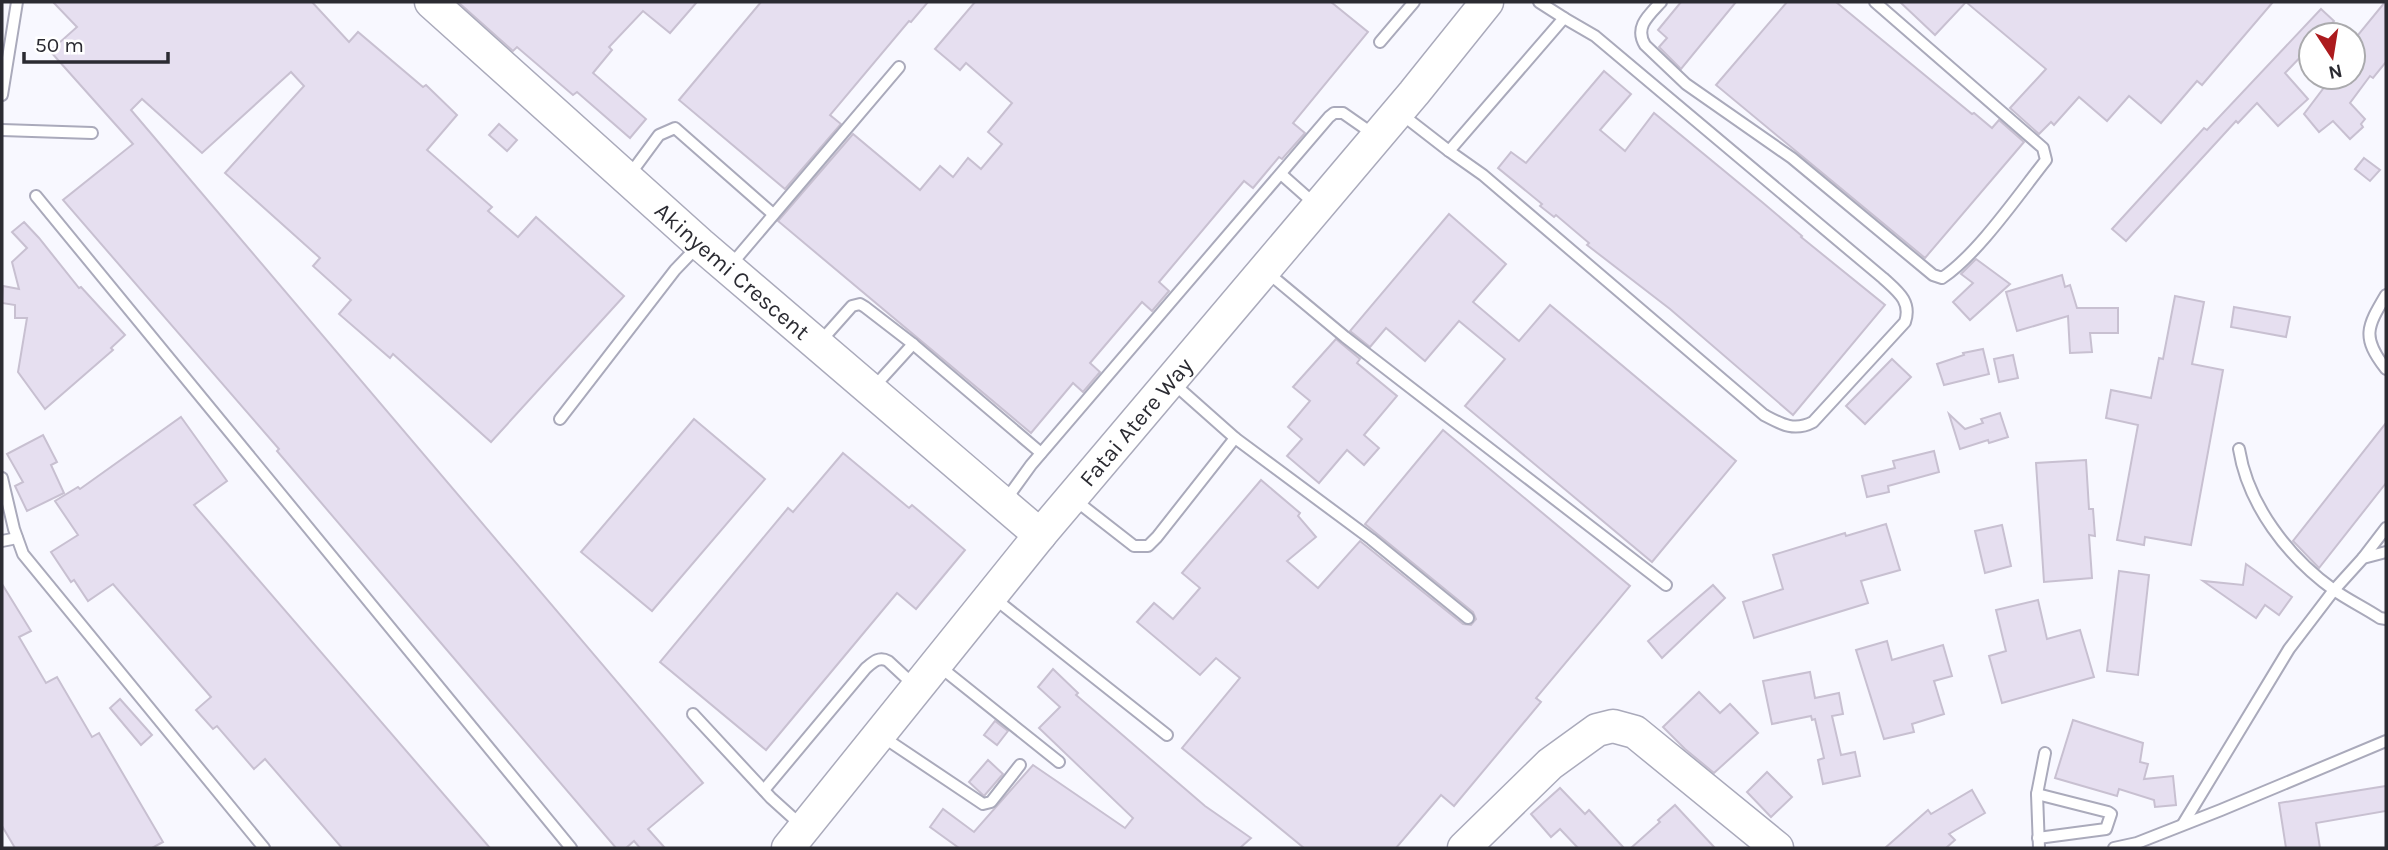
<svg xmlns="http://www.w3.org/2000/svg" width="2388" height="850" viewBox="0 0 2388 850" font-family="Karla,sans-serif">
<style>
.building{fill:#e6dff0;stroke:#c8c0d1;stroke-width:2}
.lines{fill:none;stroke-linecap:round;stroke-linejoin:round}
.lane-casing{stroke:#aab;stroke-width:14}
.secondary-casing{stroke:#aab;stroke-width:35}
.lane{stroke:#fff;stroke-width:10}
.secondary{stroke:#fff;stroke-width:32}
.labels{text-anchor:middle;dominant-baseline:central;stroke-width:5;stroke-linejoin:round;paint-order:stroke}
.street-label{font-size:23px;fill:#2b2b32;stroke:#fff}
</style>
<rect width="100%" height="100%" fill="#f8f8ff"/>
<!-- building -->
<g class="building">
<path d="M 53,2 L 312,2 L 349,42 L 358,32 L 423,87 L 426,85 L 457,115 L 427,150 L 492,207 L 488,211 L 518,237 L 536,217 L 624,296 L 491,442 L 393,354 L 390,358 L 339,314 L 351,300 L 313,266 L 320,258 L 225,173 L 304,86 L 291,72 L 202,153 L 142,99 L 131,110 L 703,783 L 648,829 L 665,848 L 640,848 L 634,841 L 626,848 L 616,848 L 277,451 L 279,449 L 63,200 L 133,144 L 50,51 L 77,27 Z"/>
<path d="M 458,2 L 697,2 L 670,33 L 643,11 L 609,47 L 612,50 L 593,73 L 646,119 L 630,138 L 577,92 L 573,95 L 517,47 L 513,51 Z"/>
<path d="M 761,2 L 928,2 L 911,22 L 909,21 L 830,115 L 841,124 L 785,189 L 679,100 Z"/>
<path d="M 975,2 L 1331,2 L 1368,32 L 1293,123 L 1305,133 L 1282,159 L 1279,157 L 1253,188 L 1244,181 L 1159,282 L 1169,291 L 1152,311 L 1142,302 L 1090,363 L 1100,372 L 1083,392 L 1073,383 L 1031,433 L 778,221 L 853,134 L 920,190 L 940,166 L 953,177 L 968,158 L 981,169 L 1002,144 L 988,132 L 1012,103 L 966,63 L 960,70 L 935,49 Z"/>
<path d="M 1681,2 L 1736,2 L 1681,69 L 1659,47 L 1667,38 L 1658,30 Z"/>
<path d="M 1787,2 L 1836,2 L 1972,114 L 1974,113 L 1992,128 L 1999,120 L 2024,142 L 1925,258 L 1716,85 Z"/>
<path d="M 1900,2 L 2273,2 L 2202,85 L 2197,81 L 2161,123 L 2129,96 L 2107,121 L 2079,97 L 2054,125 L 2051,122 L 2039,134 L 2010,108 L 2046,69 L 1966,2 L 1935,35 Z"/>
<path d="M 2385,2 L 2386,62 L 2373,78 L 2370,76 L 2350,103 L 2365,119 L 2361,124 L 2363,127 L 2350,139 L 2333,121 L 2319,132 L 2304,114 L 2332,77 L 2353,77 L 2353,41 Z"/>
<path d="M 2321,9 L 2334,21 L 2321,35 L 2311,35 L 2311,46 L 2285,73 L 2308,99 L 2278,126 L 2257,103 L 2238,123 L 2236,121 L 2126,241 L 2112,229 L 2204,128 L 2207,130 Z"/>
<path d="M 1604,71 L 1631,94 L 1600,130 L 1625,151 L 1654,113 L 1762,202 L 1802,236 L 1801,237 L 1885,305 L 1793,415 L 1670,309 L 1587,245 L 1589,243 L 1556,215 L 1554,217 L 1540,206 L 1542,204 L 1498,168 L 1511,152 L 1526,163 Z"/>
<path d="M 499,124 L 517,140 L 507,151 L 489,135 Z"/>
<path d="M 2364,158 L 2380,170 L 2370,181 L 2355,169 Z"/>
<path d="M 1449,214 L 1506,264 L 1473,302 L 1519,341 L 1550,305 L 1736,461 L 1652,562 L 1465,406 L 1505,359 L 1459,321 L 1425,361 L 1386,328 L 1370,347 L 1350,331 Z"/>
<path d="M 24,222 L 39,238 L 79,288 L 81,287 L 125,335 L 111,348 L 113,350 L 45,409 L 18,372 L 27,318 L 15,318 L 15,305 L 2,303 L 3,286 L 19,289 L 12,262 L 27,248 L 12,232 Z"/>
<path d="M 1976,259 L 2010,284 L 1970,320 L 1953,302 L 1973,283 L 1961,274 Z"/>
<path d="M 2062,275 L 2065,287 L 2070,285 L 2077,308 L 2118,308 L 2118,333 L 2090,333 L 2092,352 L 2070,353 L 2068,316 L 2017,331 L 2006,292 Z"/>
<path d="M 2175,296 L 2204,302 L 2192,364 L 2223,370 L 2191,545 L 2145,537 L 2144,545 L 2117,540 L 2138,425 L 2106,418 L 2111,390 L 2151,398 L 2159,358 L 2163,359 Z"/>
<path d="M 2234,307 L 2290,317 L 2286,337 L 2231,327 Z"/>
<path d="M 1336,339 L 1360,359 L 1357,363 L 1397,396 L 1364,435 L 1379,448 L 1364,465 L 1347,450 L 1319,483 L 1287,456 L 1302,439 L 1288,427 L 1310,401 L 1293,387 Z"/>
<path d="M 1983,349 L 1989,374 L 1944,385 L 1937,364 L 1964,355 L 1963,353 Z"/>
<path d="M 2013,355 L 2018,378 L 1999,382 L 1994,359 Z"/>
<path d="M 1892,359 L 1911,377 L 1865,424 L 1846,406 Z"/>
<path d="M 2000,413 L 2008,437 L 1989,443 L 1988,440 L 1960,449 L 1949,414 L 1965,429 L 1983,423 L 1981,419 Z"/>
<path d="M 181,417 L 227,481 L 194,505 L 490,848 L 342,848 L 265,759 L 254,769 L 217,726 L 213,729 L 196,710 L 211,697 L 113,584 L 88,601 L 74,580 L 71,582 L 51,552 L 78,535 L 55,501 L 78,487 L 80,489 Z"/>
<path d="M 694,419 L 765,479 L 652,611 L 581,552 Z"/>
<path d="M 2386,423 L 2386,483 L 2319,568 L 2293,541 Z"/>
<path d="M 1443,430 L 1630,586 L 1536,698 L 1541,702 L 1454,806 L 1441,795 L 1396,848 L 1304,848 L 1182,748 L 1240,678 L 1216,658 L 1200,675 L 1137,622 L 1154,603 L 1173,619 L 1200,588 L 1182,573 L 1261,480 L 1300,513 L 1298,516 L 1316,537 L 1287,561 L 1318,588 L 1360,541 L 1463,624 L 1471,625 L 1476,619 L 1473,612 L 1365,524 Z"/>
<path d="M 43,435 L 57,462 L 51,465 L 64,493 L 27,511 L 15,486 L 23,482 L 7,454 Z"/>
<path d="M 1934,451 L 1939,472 L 1888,486 L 1889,492 L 1867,497 L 1862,476 L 1895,468 L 1893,461 Z"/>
<path d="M 843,453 L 909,508 L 912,505 L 965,550 L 916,609 L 897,593 L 766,750 L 660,662 L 788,508 L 793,512 Z"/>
<path d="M 2086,460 L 2089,509 L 2093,509 L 2095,536 L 2089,535 L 2092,578 L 2044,582 L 2036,463 Z"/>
<path d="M 1886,524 L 1900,570 L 1861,581 L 1868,603 L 1754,638 L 1743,602 L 1783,589 L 1773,555 L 1845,533 L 1846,536 Z"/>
<path d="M 2002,525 L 2011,566 L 1985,573 L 1975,531 Z"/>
<path d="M 2246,564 L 2292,597 L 2279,615 L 2265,605 L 2256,618 L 2203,581 L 2243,585 Z"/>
<path d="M 2119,571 L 2149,575 L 2138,675 L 2107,671 Z"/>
<path d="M 2,584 L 31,631 L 19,637 L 46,683 L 57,677 L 92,737 L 99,733 L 163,842 L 152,848 L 15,848 L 2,826 Z"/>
<path d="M 1713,585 L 1725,598 L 1662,658 L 1648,641 Z"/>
<path d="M 2038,600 L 2047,639 L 2080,630 L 2094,677 L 2002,703 L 1989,656 L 2006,651 L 1996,610 Z"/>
<path d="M 1887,641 L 1892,660 L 1943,645 L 1952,676 L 1934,681 L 1944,714 L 1912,724 L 1914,732 L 1884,739 L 1856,650 Z"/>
<path d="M 1053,669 L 1078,693 L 1076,695 L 1205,806 L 1251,838 L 1240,848 L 959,848 L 930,827 L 943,809 L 974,832 L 1033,765 L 1125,828 L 1133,818 L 1039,728 L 1060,707 L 1038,687 Z"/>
<path d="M 1810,672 L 1815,698 L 1839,693 L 1843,714 L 1832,716 L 1841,755 L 1855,752 L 1860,776 L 1823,784 L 1818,760 L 1824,758 L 1815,719 L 1812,720 L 1811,716 L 1772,724 L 1763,681 Z"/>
<path d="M 1699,692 L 1720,713 L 1730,704 L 1758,733 L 1714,773 L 1685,749 L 1663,727 Z"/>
<path d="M 120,699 L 152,735 L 141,745 L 110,708 Z"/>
<path d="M 2073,720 L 2143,743 L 2140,762 L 2148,764 L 2144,779 L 2173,776 L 2176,805 L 2155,807 L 2154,800 L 2119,789 L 2117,796 L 2055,778 Z"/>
<path d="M 995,721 L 1008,731 L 997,745 L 984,735 Z"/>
<path d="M 988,760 L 1003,774 L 984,796 L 969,782 Z"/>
<path d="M 1767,772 L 1792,797 L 1771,817 L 1747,792 Z"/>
<path d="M 2386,786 L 2386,811 L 2316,823 L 2320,848 L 2286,848 L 2279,803 Z"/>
<path d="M 1560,788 L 1585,814 L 1589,810 L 1624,848 L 1578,848 L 1560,829 L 1551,837 L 1531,814 Z"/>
<path d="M 1972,790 L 1985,813 L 1949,834 L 1955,840 L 1946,848 L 1885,848 L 1928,810 L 1931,814 Z"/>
<path d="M 1675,805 L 1715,848 L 1631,848 L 1660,822 L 1658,820 Z"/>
</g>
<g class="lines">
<!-- lane casing -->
<g class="lane-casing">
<g id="lane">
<path d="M 1661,2 C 1649,15 1634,27 1645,45 L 1686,84 L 1792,158 L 1933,275 L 1942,278 C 1977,255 2019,194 2046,160 L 2043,148 L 1875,2"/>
<path d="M 1380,42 L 1414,2"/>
<path d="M 2,95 L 17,2"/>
<path d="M 1400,113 L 1449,151 L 1483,175 L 1764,415 C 1781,424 1794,432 1813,422 L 1905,322 C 1912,301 1897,291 1883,278 L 1595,36 L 1564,18"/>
<path d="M 2,130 L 92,133"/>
<path d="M 1449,151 L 1564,18 L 1539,2"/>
<path d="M 1281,174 L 1316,205"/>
<path d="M 628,177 L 659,135 L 675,128 L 773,214"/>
<path d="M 36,196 L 571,848"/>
<path d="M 730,266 L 899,67"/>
<path d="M 1267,272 L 1345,337 L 1666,585"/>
<path d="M 2386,295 C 2367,327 2361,337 2386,369"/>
<path d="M 820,342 L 852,306 L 860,304 L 865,307 L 913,344 L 1041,453"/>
<path d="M 873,388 L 913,344"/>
<path d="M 560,419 L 675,270 L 698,246"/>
<path d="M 1235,438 L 1371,539 L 1468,618"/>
<path d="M 2239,449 C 2248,505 2288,557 2334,590 C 2348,600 2365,608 2380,618 L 2386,619"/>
<path d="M 2,478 L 14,529 L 23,554 L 264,848"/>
<path d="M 1075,500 L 1134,546 L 1148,546 L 1157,537 L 1235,438 L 1173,383"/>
<path d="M 1005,501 L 1031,465 L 1329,117 L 1334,113 L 1343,113 L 1376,136"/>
<path d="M 2,541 L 17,538"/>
<path d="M 2363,558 L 2386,528"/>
<path d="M 994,598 L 1167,735"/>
<path d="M 939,666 L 1059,762"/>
<path d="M 693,714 L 771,798 L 802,826"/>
<path d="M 883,737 L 983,804 L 991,802 L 1020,765"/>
<path d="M 764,790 L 866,668 C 873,662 879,656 888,661 L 916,687"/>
<path d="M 2037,794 L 2108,812 L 2111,814 L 2106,829 L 2038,838"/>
<path d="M 2183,824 L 2289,649 L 2334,590 L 2363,558 L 2386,552"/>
<path d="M 2039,848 L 2037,794 L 2045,753"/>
<path d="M 2114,848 L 2137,843 L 2221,810 L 2386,741"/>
</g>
</g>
<!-- secondary casing -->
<g class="secondary-casing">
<g id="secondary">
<path id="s1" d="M 431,2 L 700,244 L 1040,535"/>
<path id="s2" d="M 788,848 L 1040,535 L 1414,93 L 1487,2"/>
<path d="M 1464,848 L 1550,764 L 1597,730 L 1613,726 L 1635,732 L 1777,848"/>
</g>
</g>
<!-- lane -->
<use href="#lane" class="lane"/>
<!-- secondary -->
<use href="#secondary" class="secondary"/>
</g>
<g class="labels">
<!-- street labels -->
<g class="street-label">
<text stroke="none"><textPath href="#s1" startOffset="404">Akinyemi Crescent</textPath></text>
<text stroke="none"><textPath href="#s2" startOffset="550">Fatai Atere Way</textPath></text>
</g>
</g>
<!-- border -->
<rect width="2388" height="850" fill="none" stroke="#2b2b32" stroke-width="7"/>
<!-- north arrow -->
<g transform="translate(2332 56) rotate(168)"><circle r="33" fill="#ffffff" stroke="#aaaaad" stroke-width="2"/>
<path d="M0-5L12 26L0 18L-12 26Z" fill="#ac1a1d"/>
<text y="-10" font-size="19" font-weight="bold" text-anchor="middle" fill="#2b2b32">N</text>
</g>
<!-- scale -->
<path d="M24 52v10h144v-10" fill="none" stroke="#2b2b32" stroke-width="3.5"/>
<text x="35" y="52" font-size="21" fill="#2b2b32" stroke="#ffffff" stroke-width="5" paint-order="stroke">50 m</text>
</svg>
